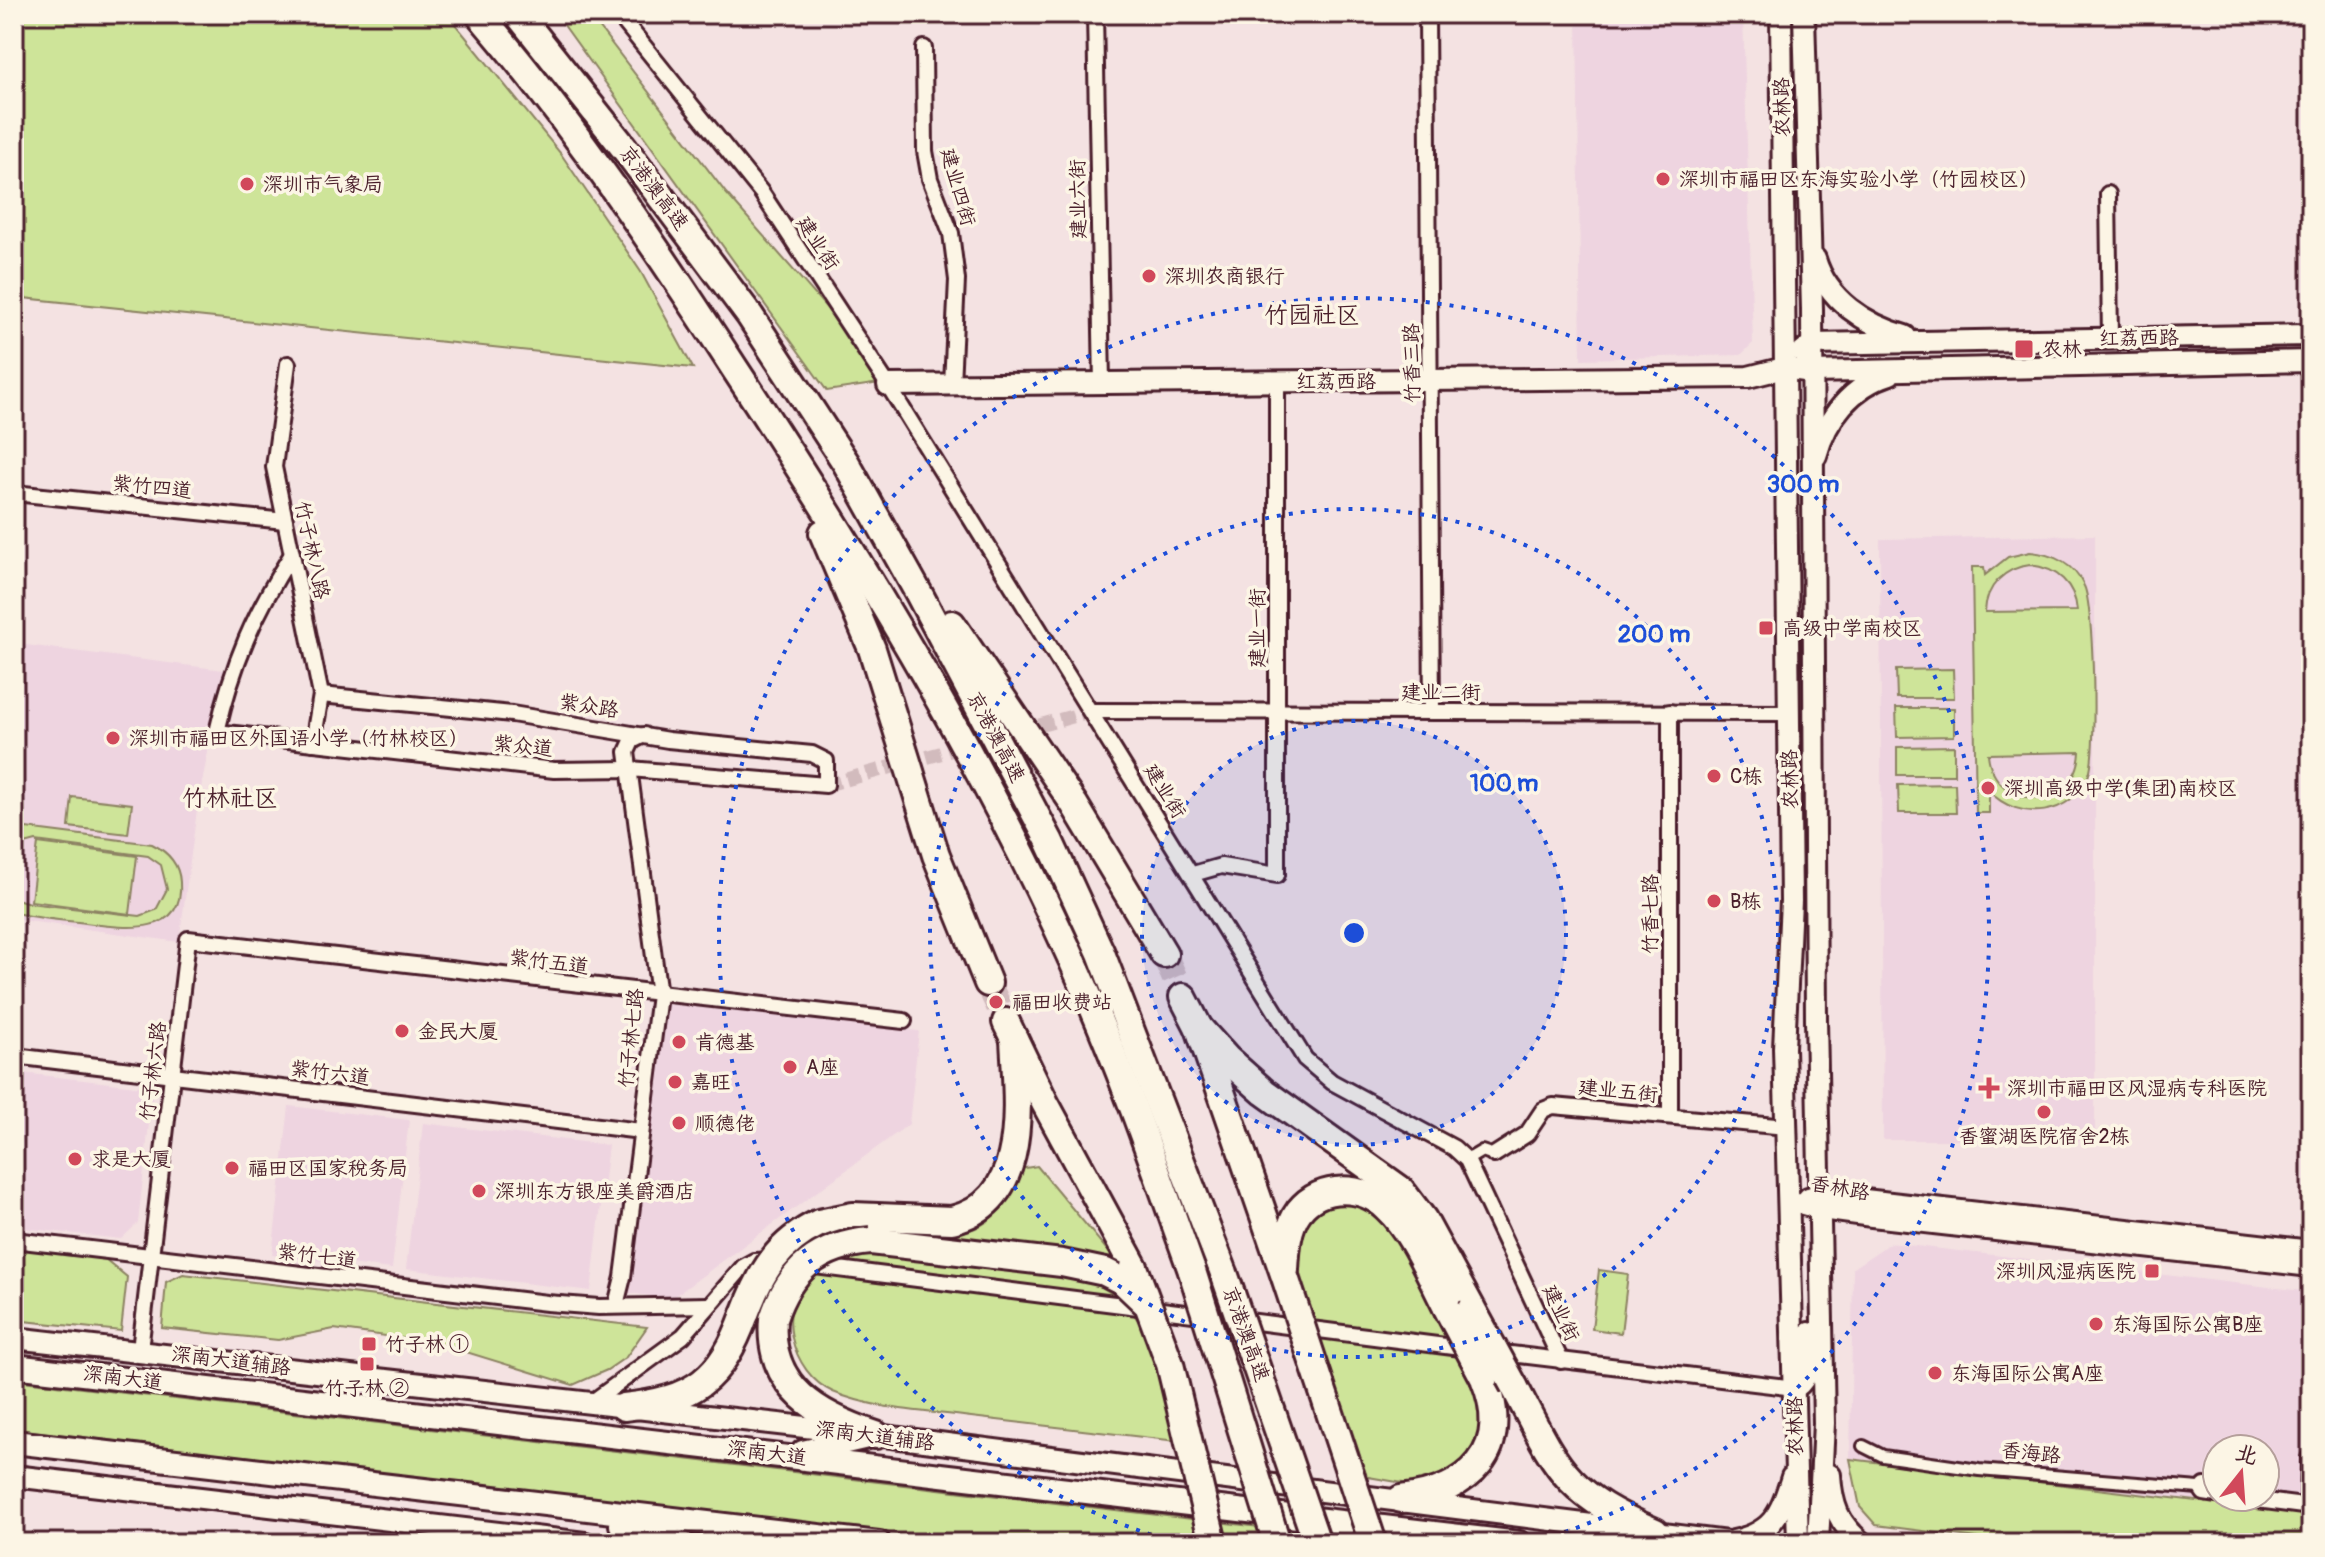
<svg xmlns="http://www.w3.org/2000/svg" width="2325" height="1557" viewBox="0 0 2325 1557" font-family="Pangolin,'LXGW WenKai TC',sans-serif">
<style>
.built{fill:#eed4e0;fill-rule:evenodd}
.green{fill:#cee499;stroke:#8c8262;stroke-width:2;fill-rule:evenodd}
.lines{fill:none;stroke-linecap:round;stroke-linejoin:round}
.minor-tunnel{stroke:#d2bbbd;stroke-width:14;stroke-dasharray:14 7;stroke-linecap:butt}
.motorway-tunnel{stroke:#d2bbbd;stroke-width:26;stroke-dasharray:26 13;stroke-linecap:butt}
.pedestrian-casing{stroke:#4a1f2b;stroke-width:16}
.minor-casing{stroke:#4a1f2b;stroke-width:20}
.tertiary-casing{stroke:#4a1f2b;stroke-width:24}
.secondary-casing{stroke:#4a1f2b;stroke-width:26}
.primary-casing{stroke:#4a1f2b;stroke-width:28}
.motorway-casing{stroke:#4a1f2b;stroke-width:32}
.pedestrian{stroke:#fcf5e5;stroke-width:10}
.minor{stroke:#fcf5e5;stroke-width:14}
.tertiary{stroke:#fcf5e5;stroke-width:18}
.secondary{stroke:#fcf5e5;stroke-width:20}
.primary{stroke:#fcf5e5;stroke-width:22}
.motorway{stroke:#fcf5e5;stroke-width:26}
.motorway-bridge-casing{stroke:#4a1f2b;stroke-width:32;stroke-linecap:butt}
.motorway-bridge{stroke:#fcf5e5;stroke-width:26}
.ring{fill:none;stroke:#1d4ed8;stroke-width:4;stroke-dasharray:4 8}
.poi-dot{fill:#d1495b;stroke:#fcf5e5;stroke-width:3}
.labels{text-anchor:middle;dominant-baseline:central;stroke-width:7;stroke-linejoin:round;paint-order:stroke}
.street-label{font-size:20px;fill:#4a1f2b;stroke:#fcf5e5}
.poi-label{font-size:20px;fill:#4a1f2b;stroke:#fcf5e5;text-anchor:start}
.quarter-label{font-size:24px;fill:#4a1f2b;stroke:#fcf5e5}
.centre{fill:#1d4ed8;stroke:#fcf5e5;stroke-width:4}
.ring-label{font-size:24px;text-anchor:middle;font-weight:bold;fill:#1d4ed8;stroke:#fcf5e5;stroke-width:7;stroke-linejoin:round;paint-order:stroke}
</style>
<rect width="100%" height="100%" fill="#f4e2e2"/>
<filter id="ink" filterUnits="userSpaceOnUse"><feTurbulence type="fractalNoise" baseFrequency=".0125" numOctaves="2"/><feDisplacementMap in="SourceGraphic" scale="16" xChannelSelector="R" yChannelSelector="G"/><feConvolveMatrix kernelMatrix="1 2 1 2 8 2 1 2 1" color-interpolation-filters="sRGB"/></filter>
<g filter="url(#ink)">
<!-- built -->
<g class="built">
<path d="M 1577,14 L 1743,14 L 1753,343 L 1741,355 L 1581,359 Z"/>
<path d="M 2095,535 L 2095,1140 L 1883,1140 L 1880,539 Z"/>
<path d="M 18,644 L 224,670 L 198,803 L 179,942 L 14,919 L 14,673 Z"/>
<path d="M 666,1004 L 919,1031 L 909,1124 L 671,1299 L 629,1293 Z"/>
<path d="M 14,1072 L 153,1088 L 138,1223 L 121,1239 L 14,1227 Z"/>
<path d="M 289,1106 L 409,1120 L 392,1269 L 272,1255 Z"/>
<path d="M 423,1123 L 608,1145 L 591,1291 L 406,1269 Z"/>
<path d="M 1890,1243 L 2311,1292 L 2311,1515 L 1850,1459 L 1853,1268 ZM 2217,1449 L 2265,1449 L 2265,1497 L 2217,1497 Z"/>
</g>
<!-- green -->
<g class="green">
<path d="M 14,14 L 447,14 L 561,154 L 641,272 L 693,368 L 14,297 Z"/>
<path d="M 556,14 L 589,14 L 726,193 L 838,321 L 880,383 L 827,391 Z"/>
<path d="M 2030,552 C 2053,554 2074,564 2084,586 C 2094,606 2097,753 2089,774 C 2073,817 2019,823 1989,791 L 1989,813 L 1976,813 L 1972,567 L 1984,567 L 1985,575 L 2008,557 ZM 2030,565 C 2057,568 2075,584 2077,611 L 1985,612 C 1986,586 2004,568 2030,565 ZM 2080,752 C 2077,812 1994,813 1988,754 Z"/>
<path d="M 1953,669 L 1954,698 L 1897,698 L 1896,670 Z"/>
<path d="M 1896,708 L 1954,708 L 1954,736 L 1897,737 Z"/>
<path d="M 1954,746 L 1954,775 L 1897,775 L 1897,747 Z"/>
<path d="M 1955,784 L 1956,813 L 1899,813 L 1898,785 Z"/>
<path d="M 72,797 L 132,804 L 128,834 L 69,827 Z"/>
<path d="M 26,828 L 152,844 C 168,852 179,864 180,882 C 185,942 113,926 78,922 C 57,920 36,918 16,913 L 14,898 L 29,903 L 140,916 L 156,910 L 167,889 L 161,865 L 148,856 L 36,841 L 14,847 L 14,832 Z"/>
<path d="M 38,843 L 137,856 L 130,914 L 31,901 Z"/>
<path d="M 1037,1166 L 1122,1268 L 915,1236 C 977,1235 997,1229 1020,1169 Z"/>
<path d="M 1348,1201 L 1377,1214 L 1409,1252 L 1475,1384 L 1484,1425 L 1472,1465 L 1414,1485 L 1363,1476 L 1291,1257 C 1302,1221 1307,1207 1348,1201 Z"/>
<path d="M 14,1248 L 105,1259 L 127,1277 L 121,1331 L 14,1320 Z"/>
<path d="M 867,1252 L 1080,1277 C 1157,1305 1159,1370 1177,1441 C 1108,1433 1039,1425 971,1417 C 925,1411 876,1410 833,1392 C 791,1373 773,1306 811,1274 C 827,1261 848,1256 867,1252 Z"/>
<path d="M 1599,1270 L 1628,1274 L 1621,1333 L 1592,1329 Z"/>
<path d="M 183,1274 L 647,1327 L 626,1357 L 607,1370 L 573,1385 L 437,1343 L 334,1329 L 278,1340 L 162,1328 L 166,1282 Z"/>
<path d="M 14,1380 L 1396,1543 L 975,1543 L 14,1429 Z"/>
<path d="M 1850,1459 L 2311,1515 L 2311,1543 L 2141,1543 L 2070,1534 L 2017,1543 L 1876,1525 L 1860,1507 Z"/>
</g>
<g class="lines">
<!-- minor-tunnel -->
<g class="minor-tunnel">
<path d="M 1019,731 L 1092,711"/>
<path d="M 826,785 L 999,737"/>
</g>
<!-- motorway-tunnel -->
<g class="motorway-tunnel">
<path d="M 1164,954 L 1183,997"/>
<path d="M 988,983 L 1006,1022"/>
</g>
<!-- pedestrian casing -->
<g class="pedestrian-casing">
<g id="pedestrian">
<path d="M 1467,1160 L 1482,1151 L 1494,1155"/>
<path d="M 1863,1446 L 1883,1456 L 1979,1470 L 2199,1488"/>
</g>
</g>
<!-- minor casing -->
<g class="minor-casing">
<g id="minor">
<path d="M 618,14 L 761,192 L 888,385 L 1305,1059 L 1332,1082 L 1454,1148 L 1467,1160 L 1561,1361"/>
<path d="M 1095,14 L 1102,383"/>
<path d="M 1427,14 L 1432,712"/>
<path d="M 924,48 L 925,151 L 930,179 L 951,233 L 957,280 L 952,384"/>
<path d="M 2108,194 L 2110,338"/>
<path d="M 288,364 L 274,467 L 321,695 L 313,743"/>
<path d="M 14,493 L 285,521"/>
<path d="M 292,554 C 254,614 233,662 217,732 L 554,770 L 630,769 L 826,785 L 826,761 L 812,754 L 668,740 L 512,714 L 321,695"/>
<path d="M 1092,711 L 1789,713"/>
<path d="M 1193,874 L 1221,866 L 1277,875 L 1277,381"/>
<path d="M 14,1056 L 641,1131"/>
<path d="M 1670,1116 L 1670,712"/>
<path d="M 1494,1155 L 1527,1134 L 1543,1110 L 1553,1106 L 1787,1127"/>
<path d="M 14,1240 L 547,1303 L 599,1307 L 709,1305"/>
<path d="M 807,1265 L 1469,1349"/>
<path d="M 616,1305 L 623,1277 L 659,995 L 627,752 L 632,741 L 644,735"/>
<path d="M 140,1350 L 188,939 L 904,1021"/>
<path d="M 1494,1352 L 1795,1388"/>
<path d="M 591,1403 L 683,1336 L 743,1267 L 754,1261 L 775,1260"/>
<path d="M 2217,1488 L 2205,1486 L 2202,1490 L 2204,1493 L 2217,1495"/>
<path d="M 2234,1497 L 2311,1507"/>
</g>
</g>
<!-- tertiary casing -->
<g class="tertiary-casing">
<g id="tertiary">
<path d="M 1808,1197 L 1821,1194 L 2311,1250"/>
<path d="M 1789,1201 L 1821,1210 L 1872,1217 L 2311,1267"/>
<path d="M 2310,1507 L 2311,1459"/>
</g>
</g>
<!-- secondary casing -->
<g class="secondary-casing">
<g id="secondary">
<path d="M 1781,14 L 1791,901 L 1784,1048 L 1798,1543"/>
<path d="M 1804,14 L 1812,309 L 1816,1020 L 1824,1423 L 1818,1543"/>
<path d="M 1815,259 C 1827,300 1866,325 1905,336"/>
<path d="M 1802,352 L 1812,344 L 2311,335"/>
<path d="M 888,385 L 1748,377 L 1784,368 L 1812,372 L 2311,361"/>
<path d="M 1816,456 C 1826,418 1852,386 1890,374"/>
<path d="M 14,1338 L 876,1435 L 1735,1543"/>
<path d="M 1795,1388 C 1813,1376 1809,1353 1809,1333"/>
<path d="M 1830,1475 C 1832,1506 1838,1523 1862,1543"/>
<path d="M 14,1476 L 585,1543"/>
<path d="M 1729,1542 C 1772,1534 1780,1516 1792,1477"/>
</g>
</g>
<!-- primary casing -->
<g class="primary-casing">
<g id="primary">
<path d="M 14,1366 L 1519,1543"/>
<path d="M 14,1442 L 879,1543"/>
<path d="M 803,1452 L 876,1435"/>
<path d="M 621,1525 L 683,1543"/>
</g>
</g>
<!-- motorway casing -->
<g class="motorway-casing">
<g id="motorway">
<path d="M 479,14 C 574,125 656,247 735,369 C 865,566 995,781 1089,998 C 1128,1087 1159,1179 1192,1271"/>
<path d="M 518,14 L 625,149 L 750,316 L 846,463 L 918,592 L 1049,840 L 1101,953 L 1224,1273"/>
<path d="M 823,533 L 872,649 L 936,855 L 988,983"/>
<path d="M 952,624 L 1074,804 L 1164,954"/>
<path d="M 1183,997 L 1199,1028 L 1285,1277"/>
<path d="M 1006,1022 L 1045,1103 L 1134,1267"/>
<path d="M 1199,1028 L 1227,1059 L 1264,1092 L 1401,1190 L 1423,1219 L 1472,1309"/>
<path d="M 819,1223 L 853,1216 L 952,1220 C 1031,1200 1017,1103 1014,1039"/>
<path d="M 871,1241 L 1062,1263 L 1105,1272"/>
<path d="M 1285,1270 C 1286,1250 1287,1227 1299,1211 C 1321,1183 1363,1185 1387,1208 C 1414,1233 1430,1276 1447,1308"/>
<path d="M 773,1319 C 767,1388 819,1416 876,1435"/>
<path d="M 1514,1386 C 1559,1472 1564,1492 1655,1532"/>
<path d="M 624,1407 C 694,1400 721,1380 745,1314"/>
<path d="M 1401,1499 C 1469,1491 1514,1451 1484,1378"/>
</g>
</g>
<!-- pedestrian -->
<use href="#pedestrian" class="pedestrian"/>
<!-- minor -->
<use href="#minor" class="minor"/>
<!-- tertiary -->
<use href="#tertiary" class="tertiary"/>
<!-- secondary -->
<use href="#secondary" class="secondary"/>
<!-- primary -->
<use href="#primary" class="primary"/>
<!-- motorway -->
<use href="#motorway" class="motorway"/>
<!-- motorway-bridge casing -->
<g class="motorway-bridge-casing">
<g id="motorway-bridge">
<path d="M 1134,1267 L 1170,1364 L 1213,1543"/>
<path d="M 1192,1271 L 1277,1543"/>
<path d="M 1105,1272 L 1123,1281 L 1145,1302"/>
<path d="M 1224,1273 L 1317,1543"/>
<path d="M 1285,1277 L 1373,1543"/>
<path d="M 1447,1308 L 1484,1378"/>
<path d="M 1472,1309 L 1514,1386"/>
<path d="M 745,1314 C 761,1271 778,1243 819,1223"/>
<path d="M 773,1319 C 789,1270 819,1245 871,1241"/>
</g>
</g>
<!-- motorway-bridge -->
<use href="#motorway-bridge" class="motorway-bridge"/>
</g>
</g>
<!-- distance rings -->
<circle cx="1354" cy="933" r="212" fill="#1d4ed8" fill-opacity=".12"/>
<g class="ring">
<circle cx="1354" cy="933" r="212"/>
<circle cx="1354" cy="933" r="424"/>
<path d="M1174 1542A635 635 0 1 1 1534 1542"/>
</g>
<!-- markers -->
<g class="poi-dot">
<circle cx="1663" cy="179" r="8"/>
<circle cx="247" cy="184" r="8"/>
<circle cx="1149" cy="276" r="8"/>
<rect x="2014" y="339" width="20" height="20" rx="4"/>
<rect x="1758" y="620" width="16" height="16" rx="4"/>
<circle cx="113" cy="738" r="8"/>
<circle cx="1714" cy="776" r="8"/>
<circle cx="1988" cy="788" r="8"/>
<circle cx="1714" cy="901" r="8"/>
<circle cx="996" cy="1002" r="8"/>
<circle cx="402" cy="1031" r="8"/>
<circle cx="679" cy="1042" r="8"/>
<circle cx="790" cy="1067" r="8"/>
<circle cx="675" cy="1082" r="8"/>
<path d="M1985 1076h8v8h8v8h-8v8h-8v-8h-8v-8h8z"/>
<circle cx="2044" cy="1112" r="8"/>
<circle cx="679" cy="1123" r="8"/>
<circle cx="75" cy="1159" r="8"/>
<circle cx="232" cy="1168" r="8"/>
<circle cx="479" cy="1191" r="8"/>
<rect x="2144" y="1263" width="16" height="16" rx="4"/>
<circle cx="2096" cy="1324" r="8"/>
<rect x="361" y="1336" width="16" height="16" rx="4"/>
<rect x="359" y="1356" width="16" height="16" rx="4"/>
<circle cx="1935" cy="1373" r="8"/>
</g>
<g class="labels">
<!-- street labels -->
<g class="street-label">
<text transform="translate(1782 107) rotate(-91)">农林路</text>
<text transform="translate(958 187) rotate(74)">建业四街</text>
<text transform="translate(654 188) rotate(53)">京港澳高速</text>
<text transform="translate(1078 199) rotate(-91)">建业六街</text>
<text transform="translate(818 243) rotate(57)">建业街</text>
<text transform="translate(2139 338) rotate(-1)">红荔西路</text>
<text transform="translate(1412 363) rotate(-91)">竹香三路</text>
<text x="1336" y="381">红荔西路</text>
<text transform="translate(152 487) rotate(6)">紫竹四道</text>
<text transform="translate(312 550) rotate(78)">竹子林八路</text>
<text transform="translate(1257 628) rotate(-90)">建业一街</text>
<text x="1441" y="692">建业二街</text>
<text transform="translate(589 706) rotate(9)">紫众路</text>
<text transform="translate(996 737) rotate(62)">京港澳高速</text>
<text transform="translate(523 746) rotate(6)">紫众道</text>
<text transform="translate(1790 779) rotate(-91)">农林路</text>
<text transform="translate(1165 791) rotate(58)">建业街</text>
<text transform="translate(1650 914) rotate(-90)">竹香七路</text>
<text transform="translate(549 962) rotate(7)">紫竹五道</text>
<text transform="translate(631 1038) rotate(-84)">竹子林七路</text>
<text transform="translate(153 1071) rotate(-83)">竹子林六路</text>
<text transform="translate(330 1073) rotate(7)">紫竹六道</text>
<text transform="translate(1618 1091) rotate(6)">建业五街</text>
<text transform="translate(1840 1188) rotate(10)">香林路</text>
<text transform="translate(317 1256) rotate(7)">紫竹七道</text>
<text transform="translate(1561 1313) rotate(65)">建业街</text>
<text transform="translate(1246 1334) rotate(70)">京港澳高速</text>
<text transform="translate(231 1361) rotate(7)">深南大道辅路</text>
<text transform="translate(123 1378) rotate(7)">深南大道</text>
<text transform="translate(1795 1426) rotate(-91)">农林路</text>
<text transform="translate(875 1436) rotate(7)">深南大道辅路</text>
<text transform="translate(767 1453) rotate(7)">深南大道</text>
<text transform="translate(2031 1453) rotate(6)">香海路</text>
</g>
<!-- poi labels -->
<g class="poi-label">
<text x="1679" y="179">深圳市福田区东海实验小学（竹园校区）</text>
<text x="263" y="184">深圳市气象局</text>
<text x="1165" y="276">深圳农商银行</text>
<text x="2042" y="349">农林</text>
<text x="1782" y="628">高级中学南校区</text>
<text x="129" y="738">深圳市福田区外国语小学（竹林校区）</text>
<text x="1730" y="776">C栋</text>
<text x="2004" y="788">深圳高级中学(集团)南校区</text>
<text x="1730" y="901">B栋</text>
<text x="1012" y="1002">福田收费站</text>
<text x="418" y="1031">金民大厦</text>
<text x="695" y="1042">肯德基</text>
<text x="806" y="1067">A座</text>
<text x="691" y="1082">嘉旺</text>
<text x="2007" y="1088">深圳市福田区风湿病专科医院</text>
<text x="695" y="1123">顺德佬</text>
<text x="2044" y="1136" text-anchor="middle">香蜜湖医院宿舍2栋</text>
<text x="91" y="1159">求是大厦</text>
<text x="248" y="1168">福田区国家税务局</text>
<text x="495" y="1191">深圳东方银座美爵酒店</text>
<text x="2136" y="1271" text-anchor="end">深圳风湿病医院</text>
<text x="2112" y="1324">东海国际公寓B座</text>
<text x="385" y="1344">竹子林 ①</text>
<text x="1951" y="1373">东海国际公寓A座</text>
<text x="367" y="1388" text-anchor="middle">竹子林 ②</text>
</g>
<!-- quarter labels -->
<g class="quarter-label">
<text x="1312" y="315">竹园社区</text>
<text x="230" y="798">竹林社区</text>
</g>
</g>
<circle cx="1354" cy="933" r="12" class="centre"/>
<g class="ring-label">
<text x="1803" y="492">300 m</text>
<text x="1654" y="642">200 m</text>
<text x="1504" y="791">100 m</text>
</g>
<!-- margin -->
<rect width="2325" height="1557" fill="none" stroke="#fcf5e5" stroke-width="48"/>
<rect x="24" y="24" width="2277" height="1509" fill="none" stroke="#4a1f2b" stroke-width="3" filter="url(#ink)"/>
<!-- north arrow -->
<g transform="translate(2241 1473) rotate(17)"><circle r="38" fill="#fcf5e5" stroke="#b59f9b" stroke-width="2"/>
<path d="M0-6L14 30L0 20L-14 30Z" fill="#d1495b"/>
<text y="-12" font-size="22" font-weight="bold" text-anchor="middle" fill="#4a1f2b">北</text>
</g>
</svg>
